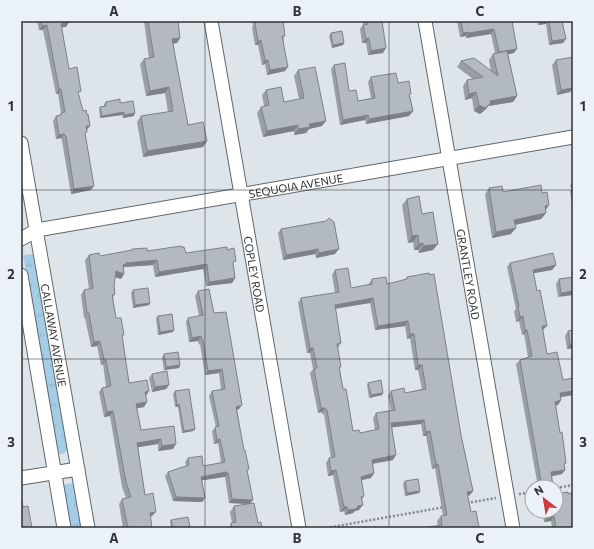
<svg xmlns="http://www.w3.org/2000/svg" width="594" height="549" viewBox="0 0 594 549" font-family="Commissioner,sans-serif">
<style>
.grass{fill:url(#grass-tufts)}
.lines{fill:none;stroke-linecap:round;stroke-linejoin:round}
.minor-casing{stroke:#60676b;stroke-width:15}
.path{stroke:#82878b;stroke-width:2.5;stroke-dasharray:2 2;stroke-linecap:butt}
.minor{stroke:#fff;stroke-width:13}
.wall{fill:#99a0a4;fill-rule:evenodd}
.shaded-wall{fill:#7d8286}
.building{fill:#b2babf;stroke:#7d8286;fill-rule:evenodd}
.grid{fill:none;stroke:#303335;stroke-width:1;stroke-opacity:0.55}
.labels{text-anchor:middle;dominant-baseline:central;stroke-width:3.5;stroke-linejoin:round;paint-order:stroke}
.street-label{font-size:11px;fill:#303335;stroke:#eaf2f7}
.neatline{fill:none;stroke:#303335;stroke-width:1.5}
.grid-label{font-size:13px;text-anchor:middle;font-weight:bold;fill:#303335}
</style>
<defs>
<pattern id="grass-tufts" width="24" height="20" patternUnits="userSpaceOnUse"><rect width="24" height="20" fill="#a4cee7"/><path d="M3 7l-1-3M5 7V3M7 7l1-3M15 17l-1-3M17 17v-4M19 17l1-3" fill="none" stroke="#8eb1c7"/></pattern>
</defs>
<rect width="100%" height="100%" fill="#dde5ea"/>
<!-- grass -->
<g class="grass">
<path d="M 33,254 L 68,450 L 63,454 L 57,453 L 23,255 Z"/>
<path d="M 73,483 L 81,528 L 70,528 L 62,485 Z"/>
</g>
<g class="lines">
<!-- minor casing -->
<g class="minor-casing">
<g id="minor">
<path id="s1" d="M 211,21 L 299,528"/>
<path id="s2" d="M 425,21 L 513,528"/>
<path id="s3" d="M 21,143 L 88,528"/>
<path id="s4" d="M 21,239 L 37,230 L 573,137"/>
<path d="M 21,275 L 64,528"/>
<path d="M 21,478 L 78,469"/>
</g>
</g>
<!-- path -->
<g class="path">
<path d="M 556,488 L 573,485"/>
<path d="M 519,494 L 532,492"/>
<path d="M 467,503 L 496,498"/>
<path d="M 326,528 L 445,507"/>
</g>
<!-- minor -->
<use href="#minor" class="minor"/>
</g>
<!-- wall -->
<g class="wall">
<path d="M 37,21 L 69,21 L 69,22 L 66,27 L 61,27 L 69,69 L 78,95 L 87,130 L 86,130 L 85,134 L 91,190 L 71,194 L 62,141 L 61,138 L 56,139 L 53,121 L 56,116 L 59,116 L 61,113 L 58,94 L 56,94 L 43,30 L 39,30 Z"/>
<path d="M 144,21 L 178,21 L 180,38 L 177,43 L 173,44 L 188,125 L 203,147 L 143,157 L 137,122 L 141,116 L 168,112 L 165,93 L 146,96 L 140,64 L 144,59 L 149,58 Z"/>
<path d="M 252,21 L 283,21 L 285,71 L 267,75 L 265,64 L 262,65 L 258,45 L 255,45 L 252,28 L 253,26 Z"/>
<path d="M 363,21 L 382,21 L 383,53 L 368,55 L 366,43 L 362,43 L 360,29 L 363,25 Z"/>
<path d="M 457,21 L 512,21 L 514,53 L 508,54 L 517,96 L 513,102 L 488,106 L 486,109 L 480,114 L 474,111 L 472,98 L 465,100 L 463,86 L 467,80 L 473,79 L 457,67 L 461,61 L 491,72 L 489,60 L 493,54 L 495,53 L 491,34 L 466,38 L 466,36 L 460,37 Z"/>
<path d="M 537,21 L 562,21 L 563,43 L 549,45 L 546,24 L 538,25 Z"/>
<path d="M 331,33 L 344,43 L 343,45 L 332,48 L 329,36 Z"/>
<path d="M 556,60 L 573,88 L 570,92 L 557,95 L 552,65 Z"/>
<path d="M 334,65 L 349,91 L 358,101 L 371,98 L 368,82 L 371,77 L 398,83 L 410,96 L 413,111 L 409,116 L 366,124 L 365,120 L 340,125 L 331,69 Z"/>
<path d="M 298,70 L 322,126 L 309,129 L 306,133 L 294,135 L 294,131 L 263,137 L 257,113 L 261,107 L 264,106 L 262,95 L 266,90 L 284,102 L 299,99 L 294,76 Z"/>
<path d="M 106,102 L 120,103 L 134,116 L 123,118 L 122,115 L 100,118 L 99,109 L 100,107 L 104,106 L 104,104 Z"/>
<path d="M 573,182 L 573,204 L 572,204 L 570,191 L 572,189 L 570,186 Z"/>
<path d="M 489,188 L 503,192 L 542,193 L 549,205 L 545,211 L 546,213 L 541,219 L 515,225 L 511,234 L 492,238 L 485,194 Z"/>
<path d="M 407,199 L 422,214 L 433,250 L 419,253 L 418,250 L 414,250 L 413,242 L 408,243 L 402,205 Z"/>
<path d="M 326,221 L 335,254 L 316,258 L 315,254 L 283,260 L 278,233 L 281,229 Z"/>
<path d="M 181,247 L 186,253 L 233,265 L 235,278 L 232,283 L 206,286 L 203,269 L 155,277 L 153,265 L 124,267 L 123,268 L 124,274 L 121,279 L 115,277 L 114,286 L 115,294 L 113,298 L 116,318 L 122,338 L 129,383 L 146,396 L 147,402 L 144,407 L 137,408 L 141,430 L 174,426 L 173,449 L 158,451 L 158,444 L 138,447 L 145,495 L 152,516 L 150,517 L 152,528 L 123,528 L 119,504 L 122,499 L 126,498 L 122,487 L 110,416 L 104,417 L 99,392 L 102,388 L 106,387 L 103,364 L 101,365 L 97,346 L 91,347 L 85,318 L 84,318 L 81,295 L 84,290 L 89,289 L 85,260 L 89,255 L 100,256 L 131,251 L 132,249 L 147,251 Z"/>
<path d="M 510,263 L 556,265 L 552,270 L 533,273 L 543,330 L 547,354 L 561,400 L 558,405 L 556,406 L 565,470 L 562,474 L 552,476 L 553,487 L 538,487 L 516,364 L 520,360 L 528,357 L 524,334 L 522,335 L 519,321 L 516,322 L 514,311 L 516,309 L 507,267 Z"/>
<path d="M 335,270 L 351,288 L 368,285 L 372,279 L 387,284 L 406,279 L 407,277 L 461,435 L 473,491 L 470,495 L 468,496 L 471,512 L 479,527 L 438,525 L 437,521 L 441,516 L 443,516 L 435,468 L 432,469 L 426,436 L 423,436 L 421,424 L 391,427 L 393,460 L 373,464 L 374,473 L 371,478 L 361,480 L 364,496 L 362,500 L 359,510 L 355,511 L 353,513 L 345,515 L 344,511 L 340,512 L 333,475 L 328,476 L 326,463 L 329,458 L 331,458 L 324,414 L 322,415 L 322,412 L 318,413 L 310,373 L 313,369 L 310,353 L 307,353 L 298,303 L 301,298 L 335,293 L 332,275 ZM 370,303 L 375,330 L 405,326 L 407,339 L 410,338 L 415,370 L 418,370 L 422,389 L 405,393 L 391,391 L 388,395 L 391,411 L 376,413 L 373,418 L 375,430 L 360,433 L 353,431 L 343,389 L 340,369 L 338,348 L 341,343 L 335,309 Z"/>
<path d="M 573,277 L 558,297 L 556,284 L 559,279 Z"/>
<path d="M 133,290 L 150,303 L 149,305 L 133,308 L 131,293 Z"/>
<path d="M 198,291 L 214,313 L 239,409 L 237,410 L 247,471 L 250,503 L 258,523 L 262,528 L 228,528 L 232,523 L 230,512 L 234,506 L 247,504 L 229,503 L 225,477 L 224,477 L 202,480 L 205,498 L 202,502 L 173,501 L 165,476 L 168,472 L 186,466 L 185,462 L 188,458 L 203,466 L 221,463 L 218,443 L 214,444 L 212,431 L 216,427 L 209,396 L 212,391 L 221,390 L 219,373 L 205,375 L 200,344 L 199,345 L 198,341 L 189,342 L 186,322 L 188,318 L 199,316 L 195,296 Z"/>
<path d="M 158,316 L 174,330 L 173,332 L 158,335 L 156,318 Z"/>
<path d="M 573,330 L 573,348 L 567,349 L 565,336 L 568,331 Z"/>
<path d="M 164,354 L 180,365 L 179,368 L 164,370 L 162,357 Z"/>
<path d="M 152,374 L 169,385 L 166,389 L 152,392 L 149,378 Z"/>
<path d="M 368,383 L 383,393 L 382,395 L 369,398 L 367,385 Z"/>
<path d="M 175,391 L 195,429 L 193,431 L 182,433 L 178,407 L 175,407 L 173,394 Z"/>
<path d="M 405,481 L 420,491 L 419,493 L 405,496 L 403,484 Z"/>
<path d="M 542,511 L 556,511 L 573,528 L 552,528 L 551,521 L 544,522 Z"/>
<path d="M 171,520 L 189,528 L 171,528 L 170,522 Z"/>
</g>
<!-- shaded-wall -->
<g class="shaded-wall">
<path d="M 541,21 L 548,21 L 546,24 L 538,25 Z"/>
<path d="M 69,22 L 66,27 L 58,28 L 61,24 Z"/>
<path d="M 47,25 L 43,30 L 39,30 L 42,26 Z"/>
<path d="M 494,29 L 491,34 L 466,38 L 469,33 Z"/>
<path d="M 469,32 L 466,36 L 460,37 L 463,33 Z"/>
<path d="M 180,38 L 177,43 L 169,44 L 172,39 Z"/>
<path d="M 369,38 L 366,43 L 362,43 L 366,39 Z"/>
<path d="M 566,39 L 563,43 L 549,45 L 552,41 Z"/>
<path d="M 261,40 L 258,45 L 255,45 L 258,41 Z"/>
<path d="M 344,43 L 343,45 L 332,48 L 333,45 Z"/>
<path d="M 386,48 L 383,53 L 368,55 L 371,51 Z"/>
<path d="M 517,49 L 514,53 L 496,57 L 499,52 Z"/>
<path d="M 265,60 L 268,60 L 265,64 L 262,65 Z"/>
<path d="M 288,67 L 285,71 L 267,75 L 270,70 Z"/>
<path d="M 169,87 L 165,93 L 146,96 L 150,91 Z"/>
<path d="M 573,88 L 570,92 L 557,95 L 561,90 Z"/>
<path d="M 59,89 L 61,89 L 58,94 L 56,94 Z"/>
<path d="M 476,92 L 472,98 L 465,100 L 469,94 Z"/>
<path d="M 517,96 L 513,102 L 488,106 L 486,109 L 480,114 L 474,111 L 479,105 L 490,101 Z"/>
<path d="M 413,111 L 409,116 L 366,124 L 369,119 Z"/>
<path d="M 124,112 L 122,115 L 100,118 L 102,116 Z"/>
<path d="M 135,113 L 134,116 L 123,118 L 124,115 Z"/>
<path d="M 368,115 L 365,120 L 340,125 L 343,120 Z"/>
<path d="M 326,121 L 322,126 L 309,129 L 306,133 L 294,135 L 298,129 L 309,124 Z"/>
<path d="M 298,125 L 294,131 L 263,137 L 267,131 Z"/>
<path d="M 86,126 L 90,126 L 87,130 L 83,131 Z"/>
<path d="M 64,134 L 61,138 L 56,139 L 59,135 Z"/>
<path d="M 207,141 L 203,147 L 143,157 L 147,151 Z"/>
<path d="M 94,186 L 91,190 L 71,194 L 74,189 Z"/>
<path d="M 549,205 L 545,211 L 545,206 Z"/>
<path d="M 546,213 L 541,219 L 510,226 L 514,220 Z"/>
<path d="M 516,228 L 511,234 L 492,238 L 496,232 Z"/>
<path d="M 418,235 L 413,242 L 408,243 L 412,236 Z"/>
<path d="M 423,243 L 418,250 L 414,250 L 419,244 Z"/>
<path d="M 438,244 L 433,250 L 419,253 L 423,246 Z"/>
<path d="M 318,249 L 315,254 L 283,260 L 286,255 Z"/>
<path d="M 339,249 L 335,254 L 316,258 L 319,253 Z"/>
<path d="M 157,260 L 153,265 L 124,267 L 123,269 L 123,265 L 126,263 Z"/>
<path d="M 207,264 L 203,269 L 155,277 L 159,272 Z"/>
<path d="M 556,265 L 552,270 L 529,274 L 533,270 Z"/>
<path d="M 116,271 L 124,274 L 121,279 L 112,276 Z"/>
<path d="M 235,278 L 232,283 L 206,286 L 209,282 Z"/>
<path d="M 573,291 L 573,295 L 558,297 L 561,293 Z"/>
<path d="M 373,298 L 370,303 L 331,309 L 335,305 Z"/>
<path d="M 150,303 L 149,305 L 133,308 L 135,305 Z"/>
<path d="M 523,316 L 519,321 L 516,322 L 520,317 Z"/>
<path d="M 408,321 L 405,326 L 375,330 L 378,326 Z"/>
<path d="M 542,326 L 547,326 L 543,330 L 539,331 Z"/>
<path d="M 174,330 L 173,332 L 158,335 L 160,332 Z"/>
<path d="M 525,330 L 527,330 L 524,334 L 522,335 Z"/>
<path d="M 410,334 L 414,334 L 410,338 L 407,339 Z"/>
<path d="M 201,336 L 198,341 L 189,342 L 192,338 Z"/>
<path d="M 100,341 L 97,346 L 91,347 L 94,342 Z"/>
<path d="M 573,344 L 573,348 L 567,349 L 570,345 Z"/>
<path d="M 310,348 L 313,348 L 310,353 L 307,353 Z"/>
<path d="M 104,360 L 106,360 L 103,364 L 101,365 Z"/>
<path d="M 180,365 L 179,368 L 164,370 L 166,367 Z"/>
<path d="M 418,365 L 422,365 L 418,370 L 415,370 Z"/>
<path d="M 222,369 L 219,373 L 205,375 L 208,371 Z"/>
<path d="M 169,385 L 166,389 L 152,392 L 155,387 Z"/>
<path d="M 149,391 L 146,396 L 145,392 Z"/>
<path d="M 573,391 L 573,395 L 557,398 L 560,393 Z"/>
<path d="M 383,393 L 382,395 L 369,398 L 371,395 Z"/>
<path d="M 561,400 L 558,405 L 552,406 L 555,402 Z"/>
<path d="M 147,402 L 144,407 L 133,409 L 136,404 Z"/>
<path d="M 179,404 L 178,407 L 175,407 L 177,405 Z"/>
<path d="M 242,405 L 239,409 L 233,411 L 236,407 Z"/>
<path d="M 321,408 L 325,408 L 322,412 L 318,413 Z"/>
<path d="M 113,411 L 110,416 L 104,417 L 107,412 Z"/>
<path d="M 424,420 L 421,424 L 387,428 L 391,423 Z"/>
<path d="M 195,429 L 193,431 L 182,433 L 184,431 Z"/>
<path d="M 430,431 L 426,436 L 423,436 L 426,432 Z"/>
<path d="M 161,439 L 158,444 L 134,448 L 137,443 Z"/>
<path d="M 220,439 L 218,443 L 214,444 L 217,440 Z"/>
<path d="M 176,444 L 173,449 L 158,451 L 162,446 Z"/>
<path d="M 396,455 L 393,460 L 369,464 L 372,460 Z"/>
<path d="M 436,464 L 438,464 L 435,468 L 432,469 Z"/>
<path d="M 336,470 L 333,475 L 328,476 L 331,471 Z"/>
<path d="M 565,470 L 562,474 L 548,477 L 551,472 Z"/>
<path d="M 226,472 L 228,473 L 225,477 L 224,477 L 198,481 L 201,477 Z"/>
<path d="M 374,473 L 371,478 L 357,481 L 361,477 Z"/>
<path d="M 420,491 L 419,493 L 405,496 L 407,493 Z"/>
<path d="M 473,491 L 470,495 L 464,496 L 467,492 Z"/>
<path d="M 176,497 L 205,498 L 202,502 L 173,501 Z"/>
<path d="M 232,499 L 253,500 L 250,504 L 229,503 Z"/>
<path d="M 363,505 L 359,510 L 355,511 L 353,513 L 345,515 L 348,510 L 358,506 Z"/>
<path d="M 344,507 L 347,507 L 344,511 L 340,512 Z"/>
<path d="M 156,512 L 152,516 L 146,518 L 150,513 Z"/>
<path d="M 554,516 L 551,521 L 544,522 L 547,517 Z"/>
</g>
<!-- building -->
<g class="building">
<path d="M 41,21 L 69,21 L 69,22 L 61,24 L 69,69 L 77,67 L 81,91 L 78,92 L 83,111 L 86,110 L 87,115 L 88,114 L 90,126 L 86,126 L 87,132 L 85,133 L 94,186 L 74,189 L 66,136 L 64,134 L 59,135 L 56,116 L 61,115 L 61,113 L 65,112 L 61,89 L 59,89 L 47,25 L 42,26 Z"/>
<path d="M 148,21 L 178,21 L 180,38 L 172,39 L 188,125 L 203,122 L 207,141 L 147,151 L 141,116 L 173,111 L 169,87 L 150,91 L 144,59 L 154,57 Z"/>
<path d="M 256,21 L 283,21 L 285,36 L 282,36 L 288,67 L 270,70 L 268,60 L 265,60 L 261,40 L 258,41 L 255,24 L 256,23 Z"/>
<path d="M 367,21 L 382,21 L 386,48 L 371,51 L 369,38 L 366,39 L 363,25 L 368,24 Z"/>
<path d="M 461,21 L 512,21 L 517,49 L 499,52 L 494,29 L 469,33 L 469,32 L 463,33 Z"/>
<path d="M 549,21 L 562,21 L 566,39 L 552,41 Z"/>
<path d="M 342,31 L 344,43 L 333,45 L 331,33 Z"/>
<path d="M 507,51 L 517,96 L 490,101 L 491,103 L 485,108 L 479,105 L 476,92 L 469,94 L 467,80 L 483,77 L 461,61 L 474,58 L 498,76 L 493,54 Z"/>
<path d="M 573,57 L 573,83 L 572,83 L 573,88 L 561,90 L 556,60 Z"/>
<path d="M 345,63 L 349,91 L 356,90 L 358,101 L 375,98 L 371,77 L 396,73 L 398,83 L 409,81 L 411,94 L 409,94 L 413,111 L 369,119 L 368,115 L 343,120 L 334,65 Z"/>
<path d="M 315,67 L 326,121 L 309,124 L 310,127 L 298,129 L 298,125 L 267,131 L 261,107 L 269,105 L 266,90 L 281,87 L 284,102 L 304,98 L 298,70 Z"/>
<path d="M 120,99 L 120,103 L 133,101 L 135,113 L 124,115 L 124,112 L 102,116 L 100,107 L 106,106 L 106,102 Z"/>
<path d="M 541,185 L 542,193 L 547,192 L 549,205 L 545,206 L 546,213 L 514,220 L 516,228 L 496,232 L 489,188 L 502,186 L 503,192 Z"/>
<path d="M 419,196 L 422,214 L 433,212 L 438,244 L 423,246 L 423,243 L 419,244 L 418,235 L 412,236 L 407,199 Z"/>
<path d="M 329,218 L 334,222 L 339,249 L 319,253 L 318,249 L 286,255 L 281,229 L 326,221 Z"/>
<path d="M 181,246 L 181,247 L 184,247 L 186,253 L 227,247 L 227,250 L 234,248 L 236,261 L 233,262 L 235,278 L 209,282 L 207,264 L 159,272 L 157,260 L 126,263 L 126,264 L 123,265 L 124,274 L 116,271 L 114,286 L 115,294 L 112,295 L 116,318 L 121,318 L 124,335 L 122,335 L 129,383 L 147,380 L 149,391 L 145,392 L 147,402 L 136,404 L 141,430 L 174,426 L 176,444 L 162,446 L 161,439 L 137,443 L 145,495 L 153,493 L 156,512 L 150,513 L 152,528 L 128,528 L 122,499 L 131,497 L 126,482 L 113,411 L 107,412 L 102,388 L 111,386 L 106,360 L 104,360 L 100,341 L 94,342 L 89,313 L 87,313 L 84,290 L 93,288 L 89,255 L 99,253 L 100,256 L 132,250 L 132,249 L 147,248 L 147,251 Z"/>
<path d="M 553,253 L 556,265 L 533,270 L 537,291 L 540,290 L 547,326 L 542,326 L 547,354 L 557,352 L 563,380 L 573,378 L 573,391 L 560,393 L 561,400 L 555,402 L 560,433 L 562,432 L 566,463 L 564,464 L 565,470 L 551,472 L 553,487 L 542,487 L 520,360 L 532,356 L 527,330 L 525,330 L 523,316 L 520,317 L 518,307 L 519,306 L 510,263 Z"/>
<path d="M 348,268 L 351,288 L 372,284 L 372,279 L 386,277 L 387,284 L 407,279 L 407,277 L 429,273 L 429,275 L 434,274 L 461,435 L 473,491 L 467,492 L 471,512 L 476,511 L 479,527 L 474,528 L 422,528 L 442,525 L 441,516 L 447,515 L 438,464 L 436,464 L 430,431 L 426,432 L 424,420 L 391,423 L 396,455 L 372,460 L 374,473 L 361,477 L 364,496 L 361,497 L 363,505 L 358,506 L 356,509 L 348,510 L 347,507 L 344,507 L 336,470 L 331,471 L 329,458 L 335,457 L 327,410 L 326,410 L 325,408 L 321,408 L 314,369 L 317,368 L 313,348 L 310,348 L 301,298 L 339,292 L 335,270 ZM 373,298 L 378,326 L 408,321 L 410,334 L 414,334 L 418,365 L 422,365 L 426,389 L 405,393 L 404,388 L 391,391 L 395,410 L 376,413 L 379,429 L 360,433 L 359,430 L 353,431 L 346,389 L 343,389 L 339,367 L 341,367 L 337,344 L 341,343 L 340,337 L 335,305 Z"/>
<path d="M 573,277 L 573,291 L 561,293 L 559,279 Z"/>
<path d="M 148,288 L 150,303 L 135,305 L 133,290 Z"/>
<path d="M 209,289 L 214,313 L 226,312 L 242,405 L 236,407 L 244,450 L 245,450 L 249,469 L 247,470 L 253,500 L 232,499 L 228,473 L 226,472 L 201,477 L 205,498 L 176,497 L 168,472 L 189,465 L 188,458 L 202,456 L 203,466 L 225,462 L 220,439 L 217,440 L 215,427 L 219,426 L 212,391 L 225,389 L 222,369 L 208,371 L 203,340 L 202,340 L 201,336 L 192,338 L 188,318 L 203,315 L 198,291 Z"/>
<path d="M 172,314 L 174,330 L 160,332 L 158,316 Z"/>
<path d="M 573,330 L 573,344 L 570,345 L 568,331 Z"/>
<path d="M 178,352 L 180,365 L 166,367 L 164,354 Z"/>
<path d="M 167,371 L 169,385 L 155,387 L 152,374 Z"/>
<path d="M 381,380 L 383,393 L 371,395 L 368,383 Z"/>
<path d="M 189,389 L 195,429 L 184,431 L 179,404 L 177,405 L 175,391 Z"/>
<path d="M 418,479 L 420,491 L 407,493 L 405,481 Z"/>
<path d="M 568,492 L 568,494 L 571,493 L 573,504 L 573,528 L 556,528 L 554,516 L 547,517 L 546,511 L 556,511 L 556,494 Z"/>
<path d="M 21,501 L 22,501 L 23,507 L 28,506 L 32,528 L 21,528 Z"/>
<path d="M 254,503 L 258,523 L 261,522 L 262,528 L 232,528 L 231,523 L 236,522 L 234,506 Z"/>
<path d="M 188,517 L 190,527 L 184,528 L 173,528 L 171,520 Z"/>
<path d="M 376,527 L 376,528 L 369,528 Z"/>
</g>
<!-- grid -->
<path class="grid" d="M 205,21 L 205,528M 389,21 L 389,528M 21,190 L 573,190M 21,359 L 573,359"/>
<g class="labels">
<!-- street labels -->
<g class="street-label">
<text stroke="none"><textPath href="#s4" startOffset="281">SEQUOIA AVENUE</textPath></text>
<text stroke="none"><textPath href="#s1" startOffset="257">COPLEY ROAD</textPath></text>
<text stroke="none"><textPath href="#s2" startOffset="257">GRANTLEY ROAD</textPath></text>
<text stroke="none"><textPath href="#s3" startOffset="195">CALLAWAY AVENUE</textPath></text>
</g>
</g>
<!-- border -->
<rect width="594" height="549" fill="none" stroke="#eaf2f7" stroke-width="44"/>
<!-- north arrow -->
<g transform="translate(544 499) rotate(329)"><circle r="19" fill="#eaf2f7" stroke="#a0a6a9"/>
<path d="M0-3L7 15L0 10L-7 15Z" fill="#cc3c3e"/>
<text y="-6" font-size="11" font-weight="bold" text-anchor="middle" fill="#303335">N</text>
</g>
<rect x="22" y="22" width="550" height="505" class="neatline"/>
<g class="grid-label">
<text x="114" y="16">A</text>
<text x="297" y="16">B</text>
<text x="480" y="16">C</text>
<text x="11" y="111">1</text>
<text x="583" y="111">1</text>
<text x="11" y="279">2</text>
<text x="583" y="279">2</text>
<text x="11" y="447">3</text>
<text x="583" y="447">3</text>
<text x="114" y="543">A</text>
<text x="297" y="543">B</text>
<text x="480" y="543">C</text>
</g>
</svg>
